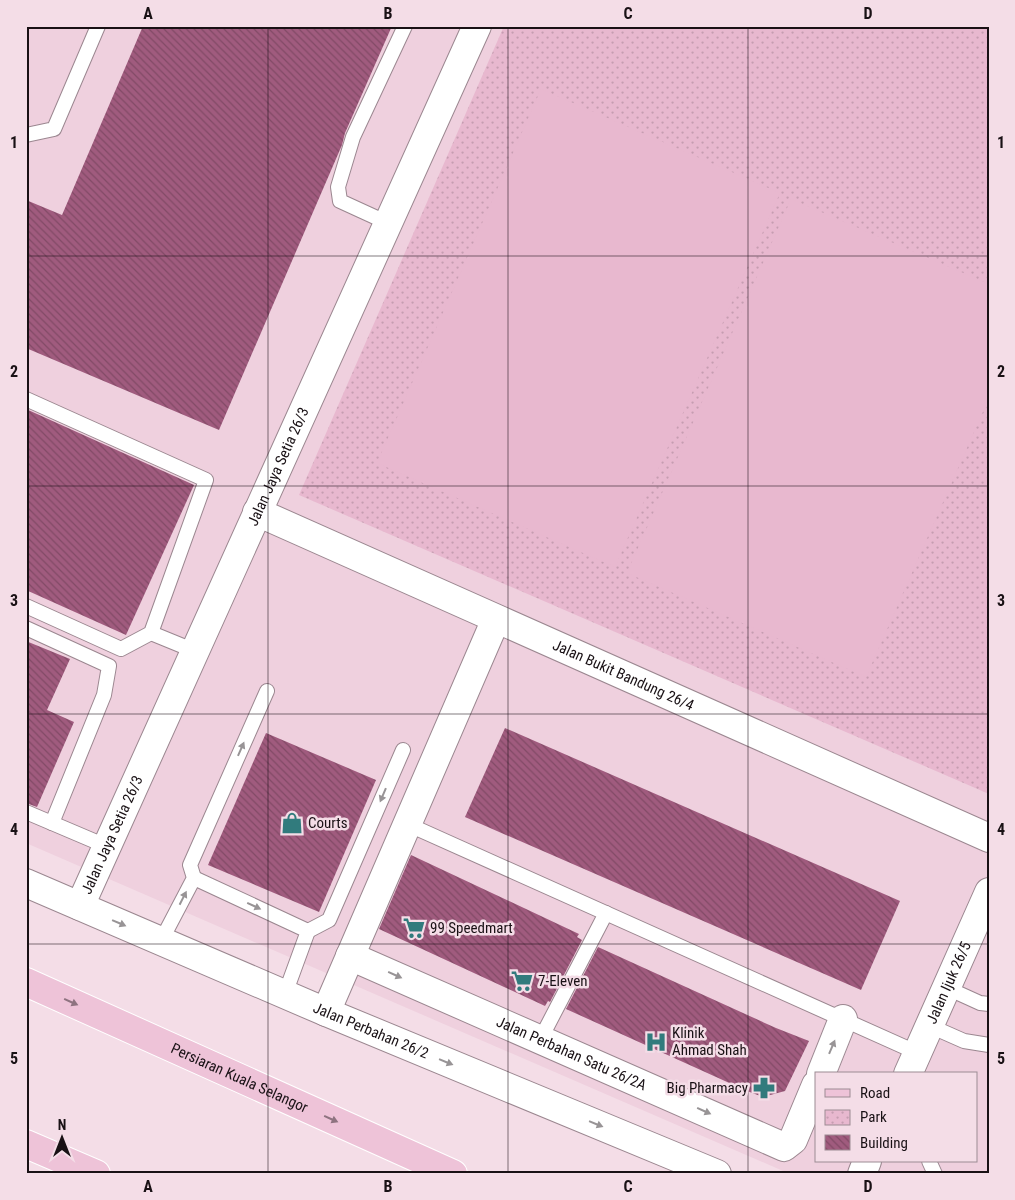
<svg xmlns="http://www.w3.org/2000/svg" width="1015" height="1200" viewBox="0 0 1015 1200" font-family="'Roboto Condensed',sans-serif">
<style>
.built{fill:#efd0de;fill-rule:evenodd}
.park{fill:url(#park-dots)}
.garden{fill:#e8b8cf}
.building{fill:url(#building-back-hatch)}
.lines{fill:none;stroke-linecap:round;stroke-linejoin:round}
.service-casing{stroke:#9b8790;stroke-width:16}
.minor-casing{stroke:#9b8790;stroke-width:30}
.tertiary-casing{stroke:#9b8790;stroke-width:30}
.primary-casing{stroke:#fff;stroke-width:30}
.service{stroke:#fff;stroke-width:14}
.minor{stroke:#fff;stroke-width:28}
.tertiary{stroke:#fff;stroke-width:28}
.primary{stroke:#eec3d8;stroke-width:28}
.oneway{fill:#989496}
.oneway2{fill:#8e7380}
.grid{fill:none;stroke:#191115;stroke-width:1;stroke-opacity:0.55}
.labels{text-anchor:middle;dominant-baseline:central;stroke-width:5;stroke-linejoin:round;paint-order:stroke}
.street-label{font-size:15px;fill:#191115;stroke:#f4dde7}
.poi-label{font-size:15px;fill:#191115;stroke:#f4dde7;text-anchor:start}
.neatline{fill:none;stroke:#191115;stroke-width:2}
.grid-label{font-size:16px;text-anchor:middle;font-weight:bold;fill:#191115}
</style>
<defs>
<pattern id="park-dots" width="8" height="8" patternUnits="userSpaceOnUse" patternTransform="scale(1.25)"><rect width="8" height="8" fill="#e8b8cf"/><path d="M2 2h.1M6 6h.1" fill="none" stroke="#c69db1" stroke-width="1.8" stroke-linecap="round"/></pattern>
<pattern id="building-back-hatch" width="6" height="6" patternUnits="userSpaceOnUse" patternTransform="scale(1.25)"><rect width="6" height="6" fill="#a05b7e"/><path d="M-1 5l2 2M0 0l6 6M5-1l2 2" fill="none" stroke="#824a66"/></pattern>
</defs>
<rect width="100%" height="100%" fill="#f4dde7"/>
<!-- built -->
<path class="built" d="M 26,26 L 989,26 L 989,1174 L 790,1174 L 26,843 ZM 816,1074 L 976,1074 L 976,1161 L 816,1161 Z"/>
<!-- park -->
<path class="park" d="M 504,26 L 989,26 L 989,794 L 299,495 Z"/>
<!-- garden -->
<g class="garden">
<path d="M 541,89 L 780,193 L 615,567 L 377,463 Z"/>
<path d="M 791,199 L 989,284 L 989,398 L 866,677 L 627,573 Z"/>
</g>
<!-- building -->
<g class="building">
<path d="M 143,26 L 392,26 L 345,133 L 342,145 L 219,430 L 26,348 L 26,200 L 62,215 Z"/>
<path d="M 26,409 L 194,485 L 126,635 L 26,590 Z"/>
<path d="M 26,641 L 70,659 L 47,710 L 74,722 L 37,807 L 26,803 Z"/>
<path d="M 505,728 L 900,901 L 861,990 L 465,817 Z"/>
<path d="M 266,733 L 376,780 L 319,912 L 208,865 Z"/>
<path d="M 411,855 L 579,934 L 577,937 L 582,940 L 550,1002 L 548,1001 L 545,1006 L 379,929 Z"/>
<path d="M 598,947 L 776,1028 L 809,1041 L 785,1091 L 763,1097 L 747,1091 L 566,1009 Z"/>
</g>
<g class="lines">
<!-- service casing -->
<g class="service-casing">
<g id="service">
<path d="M 26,135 L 54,129 L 98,26"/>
<path d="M 388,223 L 340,201 L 338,187 L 353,137 L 405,26"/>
<path d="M 26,399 L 206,480 L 151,633 L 121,649 L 26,606"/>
<path d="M 26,628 L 109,666 L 104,695 L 52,823"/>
<path d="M 151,633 L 195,651"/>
<path d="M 26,812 L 106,846"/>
<path d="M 407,824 L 918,1053"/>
<path d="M 194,878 L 308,931 L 285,994"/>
<path d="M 308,931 L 329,920 L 403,750"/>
<path d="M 161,941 L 194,878 L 190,865 L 267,691"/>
<path d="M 947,988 L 980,1003 L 989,1004"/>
<path d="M 930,1026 L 964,1041 L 989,1045"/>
<path d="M 540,1040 L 606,913"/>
<path d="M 929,1161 L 935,1174"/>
</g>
</g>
<!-- minor casing -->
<g class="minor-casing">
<g id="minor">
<path id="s1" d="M 257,512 L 989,838"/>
<path id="s2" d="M 26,883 L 326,1012 L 717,1174"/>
<path id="s3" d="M 80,906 L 477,26"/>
<path id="s4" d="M 350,956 L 784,1147 L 793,1140 L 816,1085"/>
<path d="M 326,1012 L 496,619"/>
<path d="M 821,1074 L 843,1019"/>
</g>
</g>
<!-- tertiary casing -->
<g class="tertiary-casing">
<g id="tertiary">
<path id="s5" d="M 908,1074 L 989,892"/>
<path d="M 862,1174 L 867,1161"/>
</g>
</g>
<!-- primary casing -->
<g class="primary-casing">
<g id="primary">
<path id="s6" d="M 26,982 L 453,1174"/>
<path d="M 26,1144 L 96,1174"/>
</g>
</g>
<!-- service -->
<use href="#service" class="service"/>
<!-- minor -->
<use href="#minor" class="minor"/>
<!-- tertiary -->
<use href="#tertiary" class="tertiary"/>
<!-- primary -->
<use href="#primary" class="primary"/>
</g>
<!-- one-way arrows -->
<defs><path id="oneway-solid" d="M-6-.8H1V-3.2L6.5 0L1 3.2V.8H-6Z" transform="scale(1.25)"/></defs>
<g class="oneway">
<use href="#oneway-solid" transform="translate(241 749) rotate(-66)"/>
<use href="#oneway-solid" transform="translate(383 795) rotate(113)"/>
<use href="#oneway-solid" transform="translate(183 898) rotate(-63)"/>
<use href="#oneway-solid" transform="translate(254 906) rotate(25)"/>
<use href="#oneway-solid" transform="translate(119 923) rotate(23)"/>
<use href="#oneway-solid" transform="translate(395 975) rotate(24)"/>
<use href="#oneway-solid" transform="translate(832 1047) rotate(-67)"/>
<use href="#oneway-solid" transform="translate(446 1062) rotate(22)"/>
<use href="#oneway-solid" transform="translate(704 1111) rotate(24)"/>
<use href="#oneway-solid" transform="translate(596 1124) rotate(22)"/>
</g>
<g class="oneway2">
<use href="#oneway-solid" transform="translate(71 1002) rotate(24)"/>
<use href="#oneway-solid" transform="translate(331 1119) rotate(24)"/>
</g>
<!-- grid -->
<path class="grid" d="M 268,26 L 268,1174M 508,26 L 508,1174M 748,26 L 748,1174M 26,256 L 989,256M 26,486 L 989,486M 26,714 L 989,714M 26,944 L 989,944"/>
<!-- icons -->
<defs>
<g id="shop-bare" transform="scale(1.725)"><path d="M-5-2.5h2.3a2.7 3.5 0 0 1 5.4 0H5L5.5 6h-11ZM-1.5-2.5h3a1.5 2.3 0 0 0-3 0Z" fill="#317b7d" stroke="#f4dde7" stroke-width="2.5" paint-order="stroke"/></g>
<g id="supermarket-bare" transform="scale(1.725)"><path d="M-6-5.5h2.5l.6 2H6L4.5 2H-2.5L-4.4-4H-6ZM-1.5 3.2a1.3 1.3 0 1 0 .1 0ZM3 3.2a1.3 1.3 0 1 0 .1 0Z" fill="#317b7d" stroke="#f4dde7" stroke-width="2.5" paint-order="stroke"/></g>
<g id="hospital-bare" transform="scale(1.725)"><path d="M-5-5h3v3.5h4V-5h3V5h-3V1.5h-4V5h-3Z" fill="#317b7d" stroke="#f4dde7" stroke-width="2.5" paint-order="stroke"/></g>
<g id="pharmacy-bare" transform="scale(1.725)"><path d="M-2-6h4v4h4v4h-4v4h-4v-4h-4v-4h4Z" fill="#317b7d" stroke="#f4dde7" stroke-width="2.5" paint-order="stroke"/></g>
</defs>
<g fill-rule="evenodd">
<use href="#shop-bare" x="292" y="823"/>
<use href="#supermarket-bare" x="414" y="928"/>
<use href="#supermarket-bare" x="522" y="981"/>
<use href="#hospital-bare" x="656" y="1042"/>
<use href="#pharmacy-bare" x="764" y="1088"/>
</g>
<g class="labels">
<!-- street labels -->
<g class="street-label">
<text stroke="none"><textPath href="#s3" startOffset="482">Jalan Jaya Setia 26/3</textPath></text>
<text stroke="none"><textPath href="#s1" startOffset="401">Jalan Bukit Bandung 26/4</textPath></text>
<text stroke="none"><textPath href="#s3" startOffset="78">Jalan Jaya Setia 26/3</textPath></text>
<text stroke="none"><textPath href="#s5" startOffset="100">Jalan Ijuk 26/5</textPath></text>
<text stroke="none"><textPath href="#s2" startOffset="375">Jalan Perbahan 26/2</textPath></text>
<text stroke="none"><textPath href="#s4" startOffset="242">Jalan Perbahan Satu 26/2A</textPath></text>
<text stroke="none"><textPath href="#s6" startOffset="234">Persiaran Kuala Selangor</textPath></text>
</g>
<!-- poi labels -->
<g class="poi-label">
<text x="308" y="823">Courts</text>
<text x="430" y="928">99 Speedmart</text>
<text x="538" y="981">7-Eleven</text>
<text x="672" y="1033">Klinik<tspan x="672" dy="17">Ahmad Shah</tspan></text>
<text x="748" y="1088" text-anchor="end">Big Pharmacy</text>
</g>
</g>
<!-- border -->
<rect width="1015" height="1200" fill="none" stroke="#f4dde7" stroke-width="55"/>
<!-- legend -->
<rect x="815" y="1072" width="162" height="90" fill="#f4dde7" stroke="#9c8b93"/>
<rect x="825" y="1089" width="25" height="8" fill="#eec3d8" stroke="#9c8b93"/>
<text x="860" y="1098" font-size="15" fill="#191115">Road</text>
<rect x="825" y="1110" width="25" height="15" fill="url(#park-dots)" stroke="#9c8b93"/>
<text x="860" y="1122" font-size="15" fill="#191115">Park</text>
<rect x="825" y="1135" width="25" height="15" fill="url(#building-back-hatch)" stroke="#9c8b93"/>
<text x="860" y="1148" font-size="15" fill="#191115">Building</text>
<!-- north arrow -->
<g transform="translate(62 1138)" stroke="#f4dde7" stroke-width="4" paint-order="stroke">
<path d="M0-4L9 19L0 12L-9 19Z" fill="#191115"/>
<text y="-8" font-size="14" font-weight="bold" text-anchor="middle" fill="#191115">N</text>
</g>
<rect x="28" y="28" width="960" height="1144" class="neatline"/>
<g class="grid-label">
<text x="148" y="19">A</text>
<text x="388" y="19">B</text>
<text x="628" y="19">C</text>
<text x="868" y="19">D</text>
<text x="14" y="148">1</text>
<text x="1001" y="148">1</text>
<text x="14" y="377">2</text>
<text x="1001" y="377">2</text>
<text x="14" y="606">3</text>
<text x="1001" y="606">3</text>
<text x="14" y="835">4</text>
<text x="1001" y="835">4</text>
<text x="14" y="1064">5</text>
<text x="1001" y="1064">5</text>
<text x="148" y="1192">A</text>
<text x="388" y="1192">B</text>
<text x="628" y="1192">C</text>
<text x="868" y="1192">D</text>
</g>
</svg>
